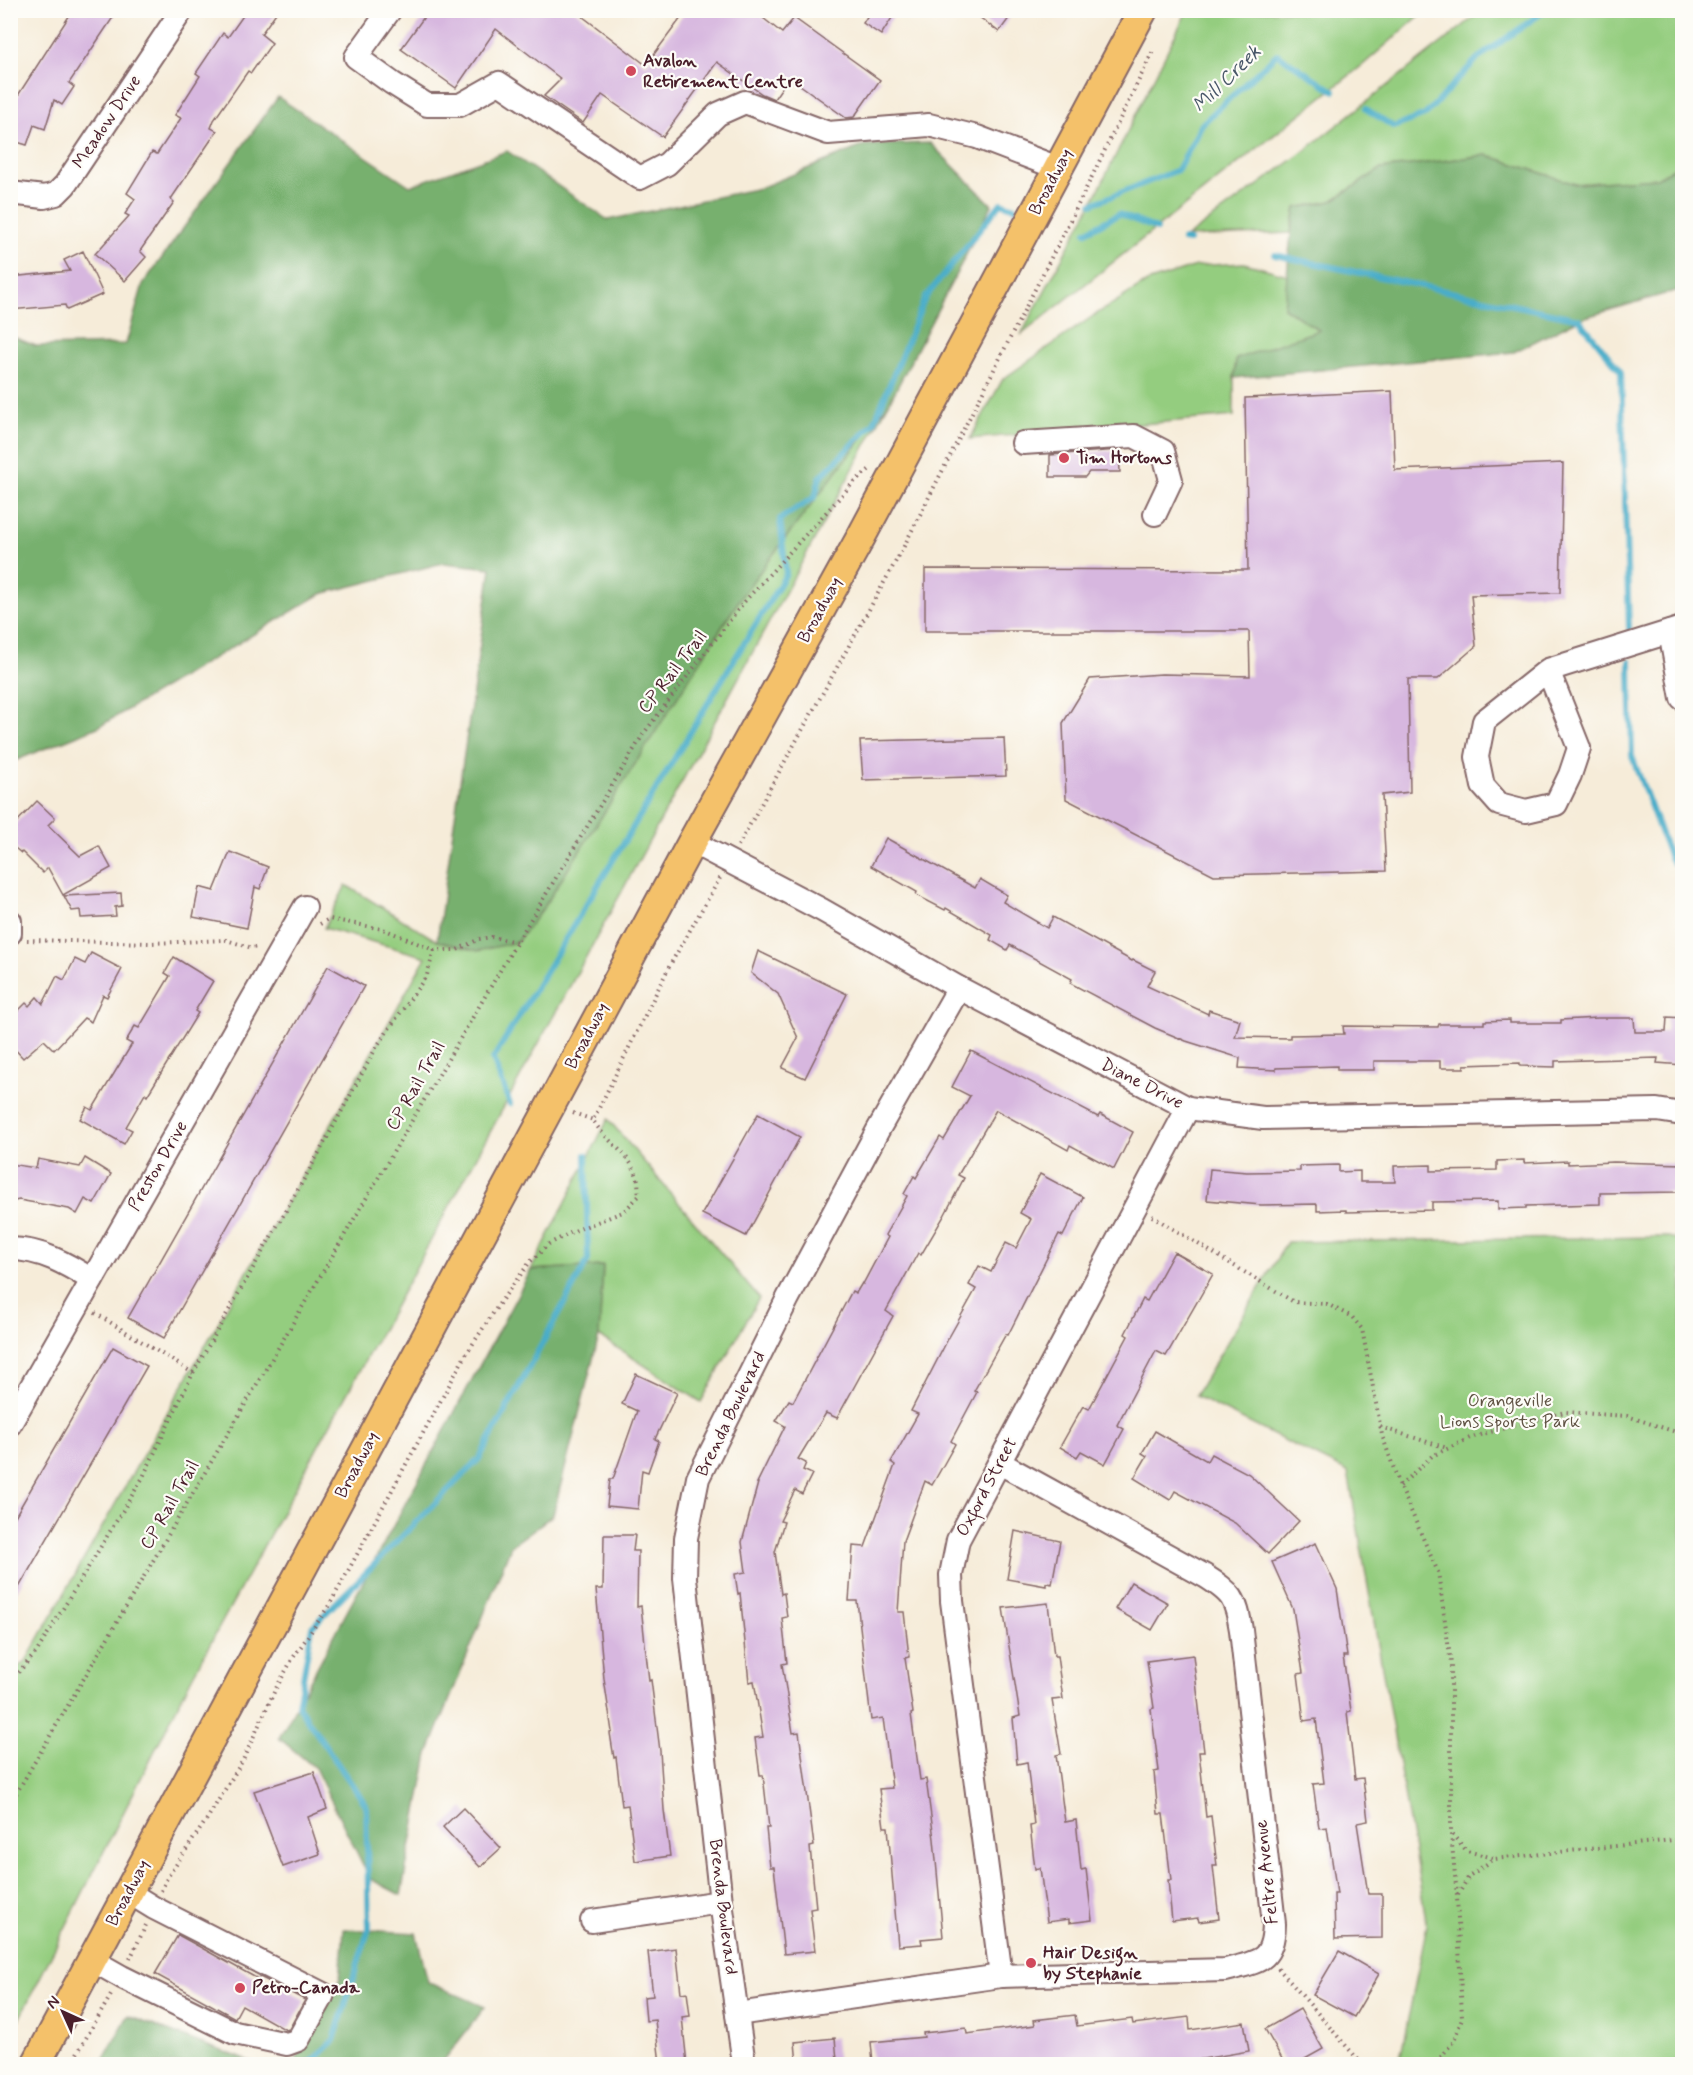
<svg xmlns="http://www.w3.org/2000/svg" width="1693" height="2075" viewBox="0 0 1693 2075" font-family="Mynerve,sans-serif">
<style>
.green{fill:#94cd7f;stroke:#6f7655;stroke-width:1.5}
.forest{fill:#77b06e;stroke:#60684c;stroke-width:1.5}
.lines{fill:none;stroke-linecap:round;stroke-linejoin:round}
.stream{stroke:#4aadc9;stroke-width:6}
.building{fill:#d7b7df}
.minor-casing{stroke:#866768;stroke-width:26}
.major-casing{stroke:#866768;stroke-width:32}
.path{stroke:#866768;stroke-width:4;stroke-dasharray:1.5 4.5;stroke-linecap:butt}
.minor{stroke:#fff;stroke-width:22}
.major{stroke:#f4c16a;stroke-width:28}
.poi-dot{fill:#d1495b;stroke:#fdfcf7;stroke-width:2}
.labels{text-anchor:middle;dominant-baseline:central;stroke-width:4.5;stroke-linejoin:round;paint-order:stroke}
.poi-label{font-size:18px;font-weight:bold;fill:#4a1f2b;stroke:#fdfcf7;text-anchor:start}
.street-label{font-size:18px;fill:#4a1f2b;stroke:#fdfcf7}
.park-label{font-size:18px;fill:#605344;stroke:#fdfcf7}
.water-label{font-size:20px;font-style:italic;fill:#4a586a;stroke:#fdfcf7}
</style>
<rect width="100%" height="100%" fill="#fdfcf7"/>
<filter id="ink" filterUnits="userSpaceOnUse"><feTurbulence type="fractalNoise" baseFrequency=".0167" numOctaves="2"/><feDisplacementMap in="SourceGraphic" scale="12" xChannelSelector="R" yChannelSelector="G"/><feConvolveMatrix kernelMatrix="1 2 1 2 8 2 1 2 1" color-interpolation-filters="sRGB"/></filter>
<filter id="wash" filterUnits="userSpaceOnUse"><feTurbulence type="fractalNoise" baseFrequency=".008" numOctaves="4" result="noise"/><feDisplacementMap in="SourceGraphic" scale="24" xChannelSelector="R" yChannelSelector="G"/><feGaussianBlur stdDeviation="1.35" result="paint"/><feColorMatrix in="noise" values="0 0 0 0 0 0 0 0 0 0 0 0 0 0 0 0 0 1.4 0 .05"/><feComposite in="paint" operator="in"/></filter>
<g filter="url(#wash)">
<rect width="100%" height="100%" fill="#f6ecd9"/>
<!-- green -->
<g class="green">
<path d="M 1187,11 L 1425,11 L 1364,64 L 1021,335 L 1096,195 Z"/>
<path d="M 1482,11 L 1682,11 L 1682,163 L 1657,178 L 1575,184 L 1487,155 L 1381,169 L 1332,201 L 1296,208 L 1291,233 L 1187,237 L 1299,155 Z"/>
<path d="M 1244,263 L 1288,275 L 1284,308 L 1320,330 L 1236,359 L 1234,378 L 1234,416 L 970,439 L 1003,379 L 1093,316 L 1147,282 L 1196,266 Z"/>
<path d="M 889,403 L 192,1677 L 11,2035 L 11,1672 L 26,1661 L 426,957 L 324,928 L 346,885 L 437,941 L 517,941 L 544,907 L 743,594 Z"/>
<path d="M 608,1119 L 759,1298 L 701,1402 L 599,1336 L 603,1266 L 531,1270 Z"/>
<path d="M 1668,1237 L 1682,1240 L 1682,2064 L 1399,2064 L 1427,1925 L 1348,1472 L 1195,1396 L 1287,1242 Z"/>
</g>
<!-- forest -->
<g class="forest">
<path d="M 278,97 L 410,186 L 507,151 L 608,220 L 760,188 L 865,145 L 930,143 L 992,205 L 889,403 L 743,594 L 544,907 L 517,942 L 478,951 L 437,941 L 491,568 L 443,563 L 321,594 L 100,726 L 17,760 L 11,760 L 11,336 L 36,346 L 126,344 L 143,284 Z"/>
<path d="M 1487,155 L 1575,184 L 1657,178 L 1682,163 L 1682,291 L 1675,291 L 1579,319 L 1514,352 L 1234,378 L 1236,359 L 1319,330 L 1284,308 L 1291,233 L 1296,208 L 1332,201 L 1381,169 Z"/>
<path d="M 603,1266 L 599,1336 L 553,1515 L 511,1546 L 428,1754 L 401,1895 L 370,1879 L 315,1768 L 279,1738 L 531,1270 Z"/>
<path d="M 344,1929 L 416,1933 L 428,1982 L 485,2007 L 441,2064 L 294,2064 L 340,1979 Z"/>
<path d="M 128,2016 L 257,2064 L 101,2064 Z"/>
</g>
<g class="lines">
<!-- stream -->
<g class="stream">
<path d="M 1366,109 L 1394,127 L 1425,115 L 1477,59 L 1546,10"/>
<path d="M 1092,204 L 1178,170 L 1202,124 L 1277,54 L 1334,91"/>
<path d="M 1086,232 L 1119,214 L 1157,229"/>
<path d="M 1183,240 L 1189,241"/>
<path d="M 1275,255 L 1579,319 L 1621,372 L 1629,628"/>
<path d="M 1630,662 L 1632,756 L 1670,858 L 1682,874"/>
<path d="M 510,1104 L 493,1059 L 786,574 L 780,519 L 815,497 L 820,477 L 874,423 L 925,298 L 1001,203 L 1015,208"/>
<path d="M 309,2064 L 334,2040 L 369,1928 L 366,1805 L 298,1706 L 312,1627 L 479,1459 L 588,1260 L 586,1155"/>
</g>
</g>
<g id="blocks">
<!-- building -->
<g class="building">
<path d="M 73,10 L 118,10 L 69,83 L 74,87 L 62,105 L 54,100 L 45,129 L 34,125 L 27,145 L 10,140 L 10,98 L 15,100 Z"/>
<path d="M 247,10 L 278,10 L 261,34 L 272,43 L 251,73 L 248,71 L 214,120 L 211,128 L 217,131 L 171,199 L 174,202 L 140,251 L 146,257 L 125,281 L 95,254 L 129,216 L 125,214 L 135,199 L 127,193 L 152,152 L 157,154 L 181,118 L 175,115 L 200,76 L 196,73 L 223,33 L 228,37 Z"/>
<path d="M 429,10 L 574,10 L 646,65 L 687,10 L 753,10 L 782,33 L 794,18 L 880,80 L 854,117 L 846,118 L 789,77 L 774,99 L 762,94 L 717,62 L 663,137 L 602,95 L 583,123 L 544,96 L 561,79 L 496,29 L 456,88 L 401,49 Z"/>
<path d="M 871,10 L 897,10 L 881,35 L 863,23 Z"/>
<path d="M 970,10 L 1015,10 L 999,32 Z"/>
<path d="M 83,251 L 103,294 L 67,310 L 65,305 L 10,310 L 10,277 L 70,271 L 64,260 Z"/>
<path d="M 1392,391 L 1395,470 L 1563,463 L 1560,593 L 1471,595 L 1476,646 L 1438,679 L 1408,679 L 1410,792 L 1382,795 L 1386,871 L 1214,875 L 1066,799 L 1063,723 L 1090,679 L 1162,674 L 1250,676 L 1249,631 L 925,631 L 925,569 L 1248,570 L 1245,398 Z"/>
<path d="M 1119,450 L 1120,472 L 1089,472 L 1085,477 L 1050,477 L 1050,455 Z"/>
<path d="M 1004,738 L 1006,776 L 863,780 L 860,741 Z"/>
<path d="M 37,801 L 55,818 L 48,825 L 80,856 L 99,846 L 111,868 L 63,895 L 48,868 L 43,873 L 22,852 L 21,853 L 10,844 L 10,829 Z"/>
<path d="M 886,838 L 975,888 L 980,879 L 1007,895 L 1003,902 L 1047,928 L 1053,917 L 1132,961 L 1133,960 L 1155,971 L 1147,986 L 1208,1014 L 1209,1010 L 1240,1020 L 1235,1037 L 1290,1038 L 1290,1035 L 1344,1034 L 1343,1026 L 1438,1027 L 1439,1024 L 1484,1024 L 1484,1021 L 1510,1020 L 1510,1023 L 1561,1023 L 1561,1020 L 1598,1018 L 1634,1018 L 1635,1032 L 1666,1032 L 1667,1017 L 1683,1018 L 1683,1065 L 1657,1063 L 1658,1058 L 1555,1061 L 1555,1067 L 1520,1066 L 1520,1063 L 1464,1065 L 1464,1068 L 1440,1068 L 1440,1061 L 1374,1061 L 1374,1070 L 1337,1070 L 1337,1066 L 1276,1068 L 1276,1070 L 1239,1068 L 1240,1058 L 1186,1041 L 1155,1028 L 1070,983 L 1072,979 L 1010,945 L 1007,950 L 990,940 L 992,935 L 946,908 L 945,910 L 916,895 L 917,892 L 871,866 Z"/>
<path d="M 230,852 L 268,867 L 260,889 L 255,887 L 247,928 L 193,917 L 199,887 L 214,891 Z"/>
<path d="M 121,893 L 122,906 L 115,907 L 116,916 L 81,918 L 80,910 L 72,911 L 64,896 Z"/>
<path d="M 758,951 L 847,994 L 805,1078 L 782,1068 L 798,1038 L 778,994 L 751,973 Z"/>
<path d="M 91,953 L 122,969 L 107,997 L 103,995 L 91,1022 L 84,1018 L 54,1050 L 44,1040 L 23,1058 L 10,1044 L 10,1019 L 26,1003 L 29,1006 L 37,997 L 43,1004 L 57,976 L 64,980 L 75,959 L 85,964 Z"/>
<path d="M 174,957 L 213,981 L 195,1011 L 198,1013 L 147,1096 L 145,1094 L 126,1127 L 132,1130 L 124,1144 L 80,1119 L 87,1107 L 92,1110 L 132,1044 L 126,1041 L 135,1026 L 139,1028 L 170,976 L 165,973 Z"/>
<path d="M 328,966 L 364,986 L 164,1338 L 128,1318 Z"/>
<path d="M 971,1051 L 1098,1117 L 1100,1114 L 1133,1132 L 1114,1169 L 1070,1145 L 1068,1150 L 996,1110 L 958,1175 L 964,1178 L 944,1216 L 921,1255 L 918,1253 L 886,1311 L 893,1316 L 837,1418 L 826,1413 L 798,1459 L 806,1463 L 803,1470 L 812,1474 L 802,1494 L 795,1490 L 780,1521 L 784,1522 L 775,1552 L 781,1594 L 784,1593 L 787,1617 L 782,1618 L 787,1663 L 782,1664 L 793,1733 L 799,1732 L 814,1846 L 810,1847 L 816,1908 L 810,1909 L 815,1951 L 784,1954 L 774,1867 L 770,1867 L 766,1828 L 769,1828 L 763,1775 L 760,1775 L 755,1738 L 763,1737 L 754,1681 L 749,1682 L 740,1593 L 738,1594 L 735,1574 L 746,1572 L 742,1542 L 758,1483 L 757,1483 L 785,1426 L 776,1421 L 789,1400 L 793,1402 L 852,1291 L 856,1293 L 862,1283 L 863,1284 L 888,1237 L 885,1235 L 907,1196 L 904,1194 L 914,1176 L 916,1178 L 940,1137 L 944,1140 L 970,1096 L 952,1087 Z"/>
<path d="M 758,1114 L 800,1137 L 746,1236 L 702,1214 Z"/>
<path d="M 85,1158 L 111,1174 L 94,1204 L 85,1199 L 77,1214 L 69,1209 L 19,1200 L 10,1202 L 10,1164 L 36,1168 L 38,1159 L 80,1167 Z"/>
<path d="M 1524,1160 L 1524,1163 L 1568,1161 L 1568,1164 L 1614,1162 L 1683,1164 L 1683,1192 L 1600,1193 L 1600,1204 L 1526,1206 L 1526,1208 L 1498,1209 L 1498,1201 L 1432,1202 L 1432,1210 L 1346,1212 L 1346,1210 L 1317,1211 L 1317,1204 L 1261,1205 L 1207,1200 L 1210,1169 L 1247,1172 L 1300,1171 L 1300,1166 L 1339,1165 L 1339,1172 L 1360,1171 L 1360,1182 L 1395,1182 L 1394,1166 L 1431,1165 L 1431,1171 L 1497,1170 L 1497,1161 Z"/>
<path d="M 1040,1174 L 1083,1197 L 1063,1236 L 1059,1234 L 1008,1335 L 1006,1334 L 974,1391 L 977,1392 L 951,1441 L 955,1444 L 940,1471 L 932,1485 L 925,1481 L 903,1541 L 898,1612 L 904,1612 L 909,1657 L 905,1658 L 913,1713 L 911,1714 L 920,1780 L 926,1779 L 934,1839 L 943,1937 L 921,1939 L 922,1944 L 898,1946 L 888,1827 L 884,1827 L 879,1789 L 892,1788 L 883,1718 L 871,1720 L 857,1601 L 849,1601 L 853,1546 L 865,1547 L 895,1465 L 891,1462 L 918,1414 L 911,1411 L 948,1339 L 976,1289 L 969,1285 L 979,1266 L 991,1272 L 1006,1243 L 1016,1248 L 1031,1219 L 1020,1213 Z"/>
<path d="M 1174,1252 L 1213,1274 L 1166,1356 L 1156,1351 L 1117,1425 L 1124,1429 L 1105,1464 L 1081,1451 L 1077,1457 L 1060,1447 L 1083,1406 L 1089,1409 L 1128,1336 L 1125,1334 L 1143,1299 L 1147,1301 Z"/>
<path d="M 113,1347 L 147,1366 L 10,1603 L 10,1525 Z"/>
<path d="M 636,1374 L 677,1393 L 655,1439 L 659,1441 L 648,1472 L 642,1470 L 638,1509 L 607,1506 L 610,1479 L 613,1479 L 637,1411 L 622,1404 Z"/>
<path d="M 1155,1431 L 1207,1461 L 1211,1454 L 1249,1474 L 1299,1521 L 1268,1554 L 1235,1523 L 1175,1491 L 1170,1500 L 1134,1478 L 1147,1456 L 1142,1453 Z"/>
<path d="M 1015,1531 L 1060,1541 L 1052,1584 L 1046,1583 L 1046,1586 L 1007,1579 Z"/>
<path d="M 604,1535 L 635,1535 L 633,1551 L 638,1551 L 637,1607 L 641,1606 L 649,1681 L 651,1680 L 660,1751 L 664,1810 L 670,1856 L 635,1861 L 628,1805 L 622,1806 L 616,1757 L 614,1758 L 610,1733 L 612,1732 L 604,1679 L 596,1589 L 603,1589 Z"/>
<path d="M 1316,1543 L 1337,1589 L 1347,1656 L 1343,1656 L 1351,1711 L 1347,1712 L 1355,1779 L 1363,1778 L 1368,1821 L 1357,1823 L 1368,1894 L 1382,1894 L 1382,1938 L 1335,1939 L 1334,1894 L 1337,1894 L 1327,1827 L 1319,1828 L 1313,1784 L 1324,1783 L 1316,1719 L 1304,1721 L 1298,1674 L 1303,1673 L 1293,1609 L 1272,1562 Z"/>
<path d="M 1131,1582 L 1168,1603 L 1152,1630 L 1115,1609 Z"/>
<path d="M 1048,1603 L 1054,1656 L 1057,1656 L 1063,1699 L 1052,1700 L 1061,1754 L 1056,1755 L 1065,1822 L 1076,1820 L 1081,1870 L 1086,1869 L 1092,1920 L 1069,1923 L 1069,1919 L 1047,1922 L 1040,1868 L 1035,1869 L 1030,1826 L 1034,1825 L 1027,1762 L 1017,1764 L 1013,1718 L 1020,1716 L 1003,1608 Z"/>
<path d="M 1193,1655 L 1204,1752 L 1199,1752 L 1206,1817 L 1211,1816 L 1217,1866 L 1213,1866 L 1219,1919 L 1199,1922 L 1198,1918 L 1172,1921 L 1168,1880 L 1171,1880 L 1163,1814 L 1158,1814 L 1154,1772 L 1159,1771 L 1151,1709 L 1154,1708 L 1147,1661 Z"/>
<path d="M 314,1772 L 327,1809 L 308,1817 L 320,1854 L 283,1867 L 254,1791 Z"/>
<path d="M 463,1808 L 501,1848 L 480,1867 L 443,1827 Z"/>
<path d="M 178,1935 L 258,1979 L 260,1977 L 305,2000 L 289,2029 L 286,2030 L 242,2005 L 235,2018 L 155,1974 Z"/>
<path d="M 676,1948 L 681,1993 L 687,1992 L 690,2016 L 682,2017 L 687,2064 L 660,2064 L 655,2020 L 646,2021 L 644,1997 L 653,1996 L 648,1952 Z"/>
<path d="M 1339,1951 L 1379,1974 L 1354,2017 L 1313,1995 Z"/>
<path d="M 1300,2009 L 1323,2049 L 1296,2064 L 1285,2064 L 1265,2029 Z"/>
<path d="M 1075,2015 L 1077,2026 L 1132,2019 L 1133,2024 L 1189,2017 L 1190,2030 L 1244,2022 L 1249,2051 L 1174,2064 L 1147,2064 L 1146,2062 L 1126,2064 L 1095,2064 L 1095,2061 L 1065,2064 L 873,2064 L 871,2042 L 924,2037 L 923,2033 L 942,2031 L 966,2028 L 967,2034 L 1035,2025 L 1034,2020 Z"/>
<path d="M 835,2038 L 837,2060 L 820,2062 L 821,2064 L 797,2064 L 795,2042 Z"/>
</g>
</g>
</g>
<g filter="url(#ink)">
<use href="#blocks" fill-opacity="0" stroke="#866768" stroke-width="1.5"/>
<g class="lines">
<!-- minor casing -->
<g class="minor-casing">
<g id="minor">
<path d="M 390,10 L 356,57 L 392,83 L 427,105 L 460,105 L 499,83 L 640,178 L 667,164 L 718,114 L 745,102 L 828,133 L 929,125 L 977,137 L 1058,168"/>
<path d="M 10,193 L 44,197 L 56,194 L 65,185 L 182,10"/>
<path d="M 1023,443 L 1134,436 L 1163,451 L 1171,480 L 1155,514"/>
<path d="M 1670,632 L 1682,698"/>
<path d="M 1548,670 L 1579,748 L 1570,775 L 1556,804 L 1526,811 L 1499,804 L 1483,786 L 1477,757 L 1484,721 L 1548,670 L 1682,628"/>
<path d="M 692,842 L 822,910 L 959,988 L 1188,1108 L 1263,1118 L 1657,1110 L 1682,1114"/>
<path d="M 10,921 L 10,933"/>
<path d="M 10,1249 C 41,1249 67,1264 92,1280"/>
<path d="M 10,1424 L 305,907"/>
<path d="M 592,1921 L 721,1902"/>
<path d="M 92,1960 L 122,1977 L 235,2033 L 287,2044 L 298,2040 L 321,1999 L 323,1994 L 154,1908 L 128,1892"/>
<path d="M 1001,1976 L 952,1601 L 951,1575 L 958,1540 L 1188,1108"/>
<path d="M 737,2014 L 1001,1976 L 1226,1970 C 1259,1961 1273,1962 1274,1924 L 1241,1630 C 1236,1598 1232,1593 1205,1576 L 1000,1463"/>
<path d="M 744,2064 L 721,1902 L 685,1578 L 686,1538 L 698,1478 L 788,1298 L 878,1130 L 959,988"/>
</g>
</g>
<!-- major casing -->
<g class="major-casing">
<path id="major" d="M 36,2064 L 692,842 L 861,537 L 1143,10"/>
</g>
<!-- path -->
<g class="path">
<path d="M 738,846 L 901,552 L 1081,199 L 1153,51"/>
<path d="M 320,924 L 329,919 L 383,929 L 434,950 L 457,950 L 479,939 L 492,937 L 517,942"/>
<path d="M 27,940 L 151,943 L 226,940 L 252,948 L 257,947"/>
<path d="M 573,1113 L 593,1120"/>
<path d="M 1152,1216 L 1294,1302 L 1327,1304 L 1352,1317 L 1362,1329 L 1382,1435 L 1400,1486 L 1438,1572 L 1451,1664 L 1451,1834 L 1457,1896 L 1462,2018 L 1454,2041 L 1435,2064"/>
<path d="M 95,1313 L 193,1373"/>
<path d="M 1380,1427 L 1447,1448"/>
<path d="M 1400,1486 L 1432,1456 L 1472,1437 L 1565,1412 L 1627,1416 L 1682,1434"/>
<path d="M 10,1681 L 36,1653 L 142,1479 L 193,1373 L 320,1151 L 377,1046 L 427,975 L 434,950"/>
<path d="M 10,1804 L 517,942 L 644,733 L 744,602 L 853,483 L 870,469"/>
<path d="M 1452,1834 L 1467,1851 L 1493,1858"/>
<path d="M 161,1891 L 167,1878 L 207,1819 L 243,1760 L 275,1690 L 293,1658 L 330,1604 L 465,1356 L 501,1301 L 530,1262 L 549,1244 L 574,1231 L 623,1212 L 639,1196 C 638,1190 639,1183 637,1177 C 631,1154 604,1140 593,1120 L 670,965 L 720,878"/>
<path d="M 1458,1895 L 1469,1876 L 1494,1859 L 1682,1839"/>
<path d="M 130,1959 L 146,1925"/>
<path d="M 1278,1968 L 1362,2064"/>
<path d="M 71,2064 L 111,1995"/>
</g>
<!-- minor -->
<use href="#minor" class="minor"/>
<!-- major -->
<use href="#major" class="major"/>
</g>
</g>
<!-- markers -->
<g class="poi-dot">
<circle cx="631" cy="71" r="6"/>
<circle cx="1064" cy="458" r="6"/>
<circle cx="1031" cy="1963" r="6"/>
<circle cx="240" cy="1988" r="6"/>
</g>
<g class="labels">
<!-- poi labels -->
<g class="poi-label">
<text x="643" y="61">Avalon<tspan x="643" dy="21">Retirement Centre</tspan></text>
<text x="1076" y="458">Tim Hortons</text>
<text x="1043" y="1953">Hair Design<tspan x="1043" dy="21">by Stephanie</tspan></text>
<text x="252" y="1988">Petro-Canada</text>
</g>
<!-- street labels -->
<g class="street-label">
<text transform="translate(107 122) rotate(-56)">Meadow Drive</text>
<text transform="translate(1051 182) rotate(-62)">Broadway</text>
<text transform="translate(820 610) rotate(-61)">Broadway</text>
<text transform="translate(673 672) rotate(-52)">CP Rail Trail</text>
<text transform="translate(587 1036) rotate(-62)">Broadway</text>
<text transform="translate(1142 1084) rotate(27)">Diane Drive</text>
<text transform="translate(416 1086) rotate(-60)">CP Rail Trail</text>
<text transform="translate(158 1166) rotate(-60)">Preston Drive</text>
<text transform="translate(731 1414) rotate(-64)">Brenda Boulevard</text>
<text transform="translate(357 1465) rotate(-62)">Broadway</text>
<text transform="translate(987 1487) rotate(-62)">Oxford Street</text>
<text transform="translate(170 1505) rotate(-60)">CP Rail Trail</text>
<text transform="translate(1267 1872) rotate(-96)">Feltre Avenue</text>
<text transform="translate(128 1893) rotate(-62)">Broadway</text>
<text transform="translate(723 1907) rotate(83)">Brenda Boulevard</text>
</g>
<!-- park labels -->
<g class="park-label">
<text x="1510" y="1401">Orangeville<tspan x="1510" dy="21">Lions Sports Park</tspan></text>
</g>
<!-- water labels -->
<g class="water-label">
<text transform="translate(1227 79) rotate(-44)">Mill Creek</text>
</g>
</g>
<!-- margin -->
<rect width="1693" height="2075" fill="none" stroke="#fdfcf7" stroke-width="36"/>
<!-- north arrow -->
<g transform="translate(63 2012) rotate(315)" stroke="#fdfcf7" stroke-width="4.5" paint-order="stroke">
<path d="M0-4.5L10 22L0 15L-10 22Z" fill="#4a1f2b"/>
<text y="-9" font-size="16" font-weight="bold" text-anchor="middle" fill="#4a1f2b">N</text>
</g>
</svg>
